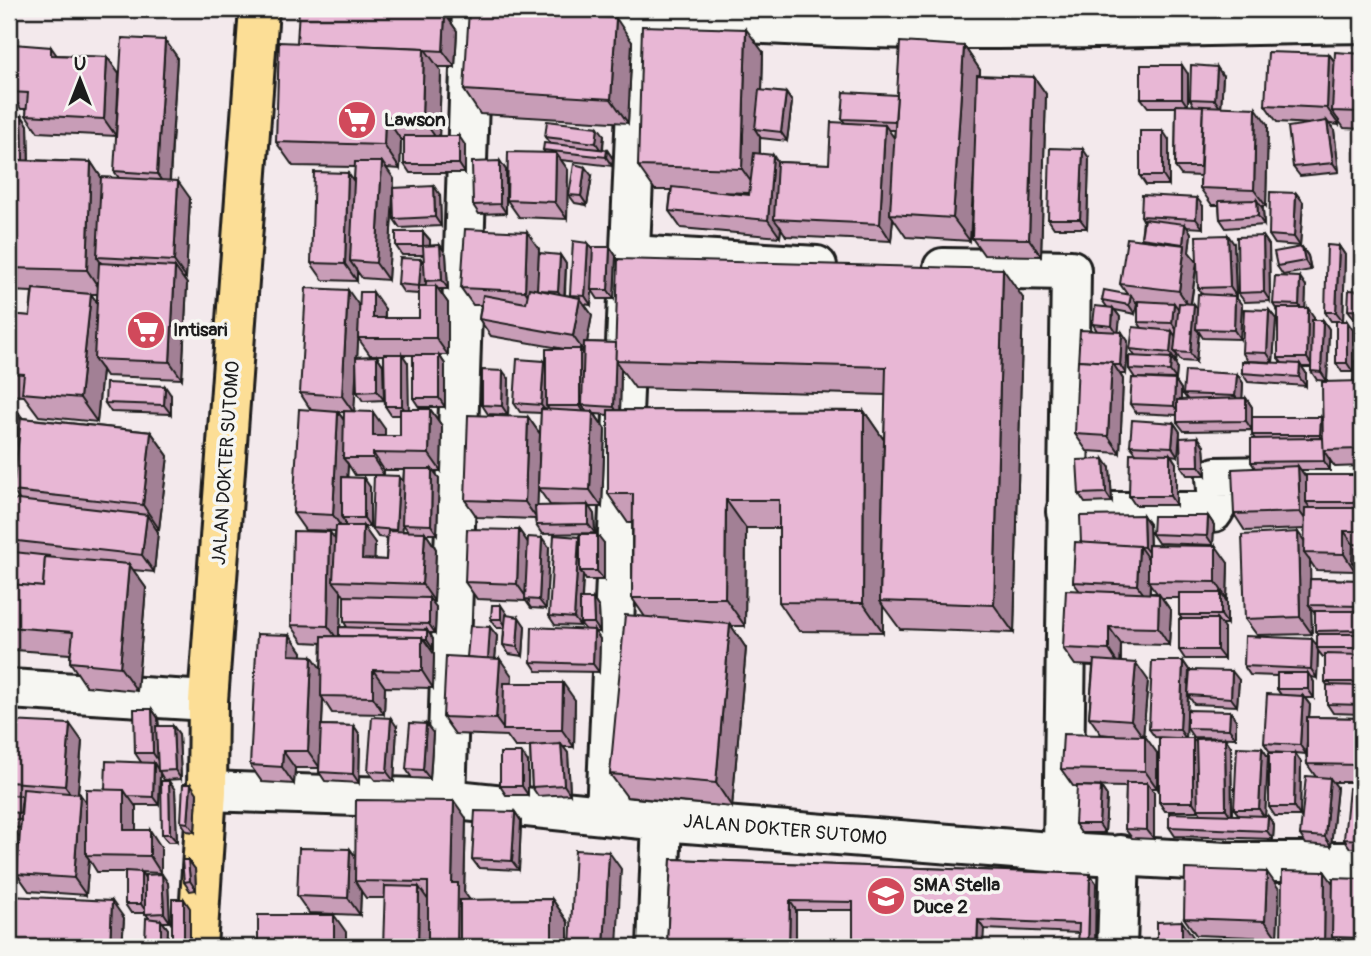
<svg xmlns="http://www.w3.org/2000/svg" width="1371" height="956" viewBox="0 0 1371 956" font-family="Pangolin,sans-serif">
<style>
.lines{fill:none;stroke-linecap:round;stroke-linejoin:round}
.minor-casing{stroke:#1c1c1c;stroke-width:44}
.major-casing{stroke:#1c1c1c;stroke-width:44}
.minor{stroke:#f6f6f2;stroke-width:38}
.major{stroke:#fcde96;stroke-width:38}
.wall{fill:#c89db7;stroke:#1c1c1c;stroke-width:2;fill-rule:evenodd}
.shaded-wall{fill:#a28095;stroke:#1c1c1c;stroke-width:2}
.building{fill:#e8b7d5;stroke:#1c1c1c;stroke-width:2}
.labels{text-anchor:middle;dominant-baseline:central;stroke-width:7;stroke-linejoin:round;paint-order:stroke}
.poi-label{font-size:19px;font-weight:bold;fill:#1c1c1c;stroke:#f6f6f2;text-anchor:start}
.street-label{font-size:19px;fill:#1c1c1c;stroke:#f6f6f2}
</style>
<rect width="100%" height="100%" fill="#f3e9ec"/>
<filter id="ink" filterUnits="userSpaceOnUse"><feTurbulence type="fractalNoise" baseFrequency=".0143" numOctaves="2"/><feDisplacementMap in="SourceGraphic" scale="14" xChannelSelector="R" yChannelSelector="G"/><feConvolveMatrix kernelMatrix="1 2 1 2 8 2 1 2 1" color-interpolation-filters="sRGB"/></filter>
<g filter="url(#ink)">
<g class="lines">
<!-- minor casing -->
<g class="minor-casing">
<g id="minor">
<path d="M 586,9 C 843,40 1104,27 1362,23"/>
<path d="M 630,255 L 817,266"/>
<path d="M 943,268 L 1071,270 L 1063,853"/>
<path d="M 1066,512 L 1213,512 L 1218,503 L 1216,477 L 1362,475"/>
<path d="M 9,689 L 208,701"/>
<path d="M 207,791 L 446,799 L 662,821 L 1063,853 L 1226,862 L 1362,862"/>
<path d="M 446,799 L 472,9"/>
<path d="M 606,813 L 640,15"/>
<path d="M 657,947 L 662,821"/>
<path d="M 1117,947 L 1120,855"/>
</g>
</g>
<!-- major casing -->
<g class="major-casing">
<path id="major" d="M 197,947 L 207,791 L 208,701 L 259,9"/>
</g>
<!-- minor -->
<use href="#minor" class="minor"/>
<!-- major -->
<use href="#major" class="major"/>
</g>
<!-- wall -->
<g class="wall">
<path d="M 64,9 L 126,9 L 126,12 Z"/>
<path d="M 397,9 L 442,9 L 442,14 L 445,14 L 457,31 L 455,67 L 438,67 L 441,71 L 439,136 L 465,145 L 465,173 L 410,173 L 404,164 L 404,140 L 401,140 L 400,169 L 386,168 L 394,179 L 388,280 L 362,278 L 357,271 L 357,281 L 323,280 L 311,263 L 354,182 L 355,167 L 293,166 L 276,142 L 297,43 L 397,12 Z"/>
<path d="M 165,40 L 177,57 L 170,181 L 190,198 L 186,278 L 183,278 L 187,284 L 182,379 L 106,376 L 102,370 L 97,422 L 39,416 L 24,396 L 9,395 L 9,314 L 30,316 L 32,292 L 9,291 L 9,116 L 22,116 L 28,125 L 29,160 L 91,162 L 101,178 L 119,178 L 114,171 ZM 87,294 L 97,294 L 97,303 L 91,294 Z"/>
<path d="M 632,42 L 628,123 L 480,114 L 464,90 Z"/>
<path d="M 964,46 L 980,70 L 980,76 L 1034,77 L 1046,94 L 1041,256 L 984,255 L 972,238 L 974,172 L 970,241 L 906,237 L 893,218 L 891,241 L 786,236 L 781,228 L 780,237 L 681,228 L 669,211 L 671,190 L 655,190 L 638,166 L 763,52 L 762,91 L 786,93 L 792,102 L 787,141 L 761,138 L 760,137 L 760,154 L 777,162 L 829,164 L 845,123 L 842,119 L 897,95 ZM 888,130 L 895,130 L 894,138 ZM 717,192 L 749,193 L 749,195 Z"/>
<path d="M 1329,54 L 1335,62 L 1362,54 L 1362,129 L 1344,128 L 1339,121 L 1339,125 L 1330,124 L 1334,130 L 1339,172 L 1300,176 L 1293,167 L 1311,124 L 1277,122 L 1265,105 Z"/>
<path d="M 57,55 L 107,57 L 119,74 L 116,136 L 38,132 L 26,115 L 27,109 L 21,109 L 10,92 Z"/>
<path d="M 1188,74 L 1188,106 L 1194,106 L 1190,99 L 1223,76 L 1221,107 L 1268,125 L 1266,206 L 1261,206 L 1263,209 L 1264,225 L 1226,228 L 1220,219 L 1219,205 L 1212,205 L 1200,188 L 1200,176 L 1181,175 L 1175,167 L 1176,107 L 1148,107 L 1141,98 Z"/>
<path d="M 604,135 L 603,149 L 607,150 L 613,159 L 612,166 L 561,160 L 568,170 L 567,219 L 519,217 L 507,200 L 545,153 L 543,150 L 550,144 L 545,137 Z"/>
<path d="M 1169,140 L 1169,185 L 1146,185 L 1140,176 Z"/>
<path d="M 1089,158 L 1087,228 L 1054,228 L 1048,219 Z"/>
<path d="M 500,161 L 506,170 L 506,213 L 479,214 L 473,205 Z"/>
<path d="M 592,176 L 587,205 L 575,203 L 569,195 Z"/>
<path d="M 1296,193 L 1303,202 L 1300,246 L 1275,244 L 1269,235 Z"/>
<path d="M 440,195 L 441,226 L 400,228 L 394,219 Z"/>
<path d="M 1203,206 L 1203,228 L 1187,227 L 1191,233 L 1189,252 L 1197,262 L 1191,304 L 1194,304 L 1197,309 L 1202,294 L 1198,288 L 1234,244 L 1236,296 L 1234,296 L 1242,305 L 1240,339 L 1203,338 L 1199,332 L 1196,362 L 1181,361 L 1177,355 L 1176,362 L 1174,362 L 1177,367 L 1176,379 L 1135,378 L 1129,369 L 1135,356 L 1130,349 L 1142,328 L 1138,322 L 1138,302 L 1135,301 L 1137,304 L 1135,314 L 1115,310 L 1120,317 L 1118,332 L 1128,341 L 1126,374 L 1120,374 L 1123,379 L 1120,453 L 1087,451 L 1075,434 L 1097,331 L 1093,324 L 1107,307 L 1102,300 L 1127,294 L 1120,284 L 1142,240 L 1141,238 L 1143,220 L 1141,216 Z"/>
<path d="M 423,232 L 430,240 L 430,246 L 440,245 L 446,254 L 448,289 L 438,289 L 448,303 L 448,355 L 402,355 L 408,363 L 408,409 L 430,409 L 442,426 L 441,471 L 433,471 L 439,478 L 437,534 L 426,534 L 436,549 L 434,601 L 431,601 L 436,607 L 435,633 L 429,633 L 433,639 L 433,649 L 430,649 L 434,654 L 433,688 L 385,687 L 384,714 L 332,713 L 323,699 L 322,725 L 354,726 L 360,735 L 359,783 L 325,781 L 319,772 L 319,768 L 295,768 L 294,784 L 262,782 L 250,765 L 290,635 L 302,652 L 301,656 L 321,669 L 322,643 L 303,642 L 291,625 L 335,539 L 335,531 L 305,530 L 293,513 L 311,410 L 300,393 L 359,306 L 385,309 L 385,318 L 419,318 L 419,294 L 404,293 L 398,284 L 421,259 L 424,264 L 424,255 L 402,255 L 396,246 ZM 359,320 L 358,338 L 370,355 L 384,355 L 385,406 L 391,415 L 400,415 L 400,436 L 385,436 L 385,429 L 354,411 L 356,362 L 357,392 L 363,401 L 384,400 L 383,365 L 377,356 L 357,357 ZM 338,412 L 344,412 L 344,420 ZM 348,464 L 355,475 L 384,475 L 384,470 L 404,470 L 403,483 L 372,528 L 378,537 L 387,538 L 386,560 L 374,559 L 375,543 L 363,527 L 370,527 L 370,487 L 347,477 ZM 403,524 L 408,531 L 402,531 ZM 341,591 L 344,596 L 344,622 L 347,627 L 340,627 Z"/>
<path d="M 1263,236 L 1269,245 L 1270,301 L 1245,302 L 1238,293 Z"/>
<path d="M 588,243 L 593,249 L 610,247 L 616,256 L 614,299 L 598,299 L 592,290 L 591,305 L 584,304 L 592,315 L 587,342 L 616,343 L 1023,298 L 1014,633 L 900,629 L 883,606 L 883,632 L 799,631 L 779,602 L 779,528 L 746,528 L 745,626 L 731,626 L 746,648 L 732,807 L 627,797 L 610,774 L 645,617 L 632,598 L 632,523 L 628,523 L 608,494 L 608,415 L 595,414 L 605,429 L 602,507 L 589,507 L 594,514 L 595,533 L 542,534 L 536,525 L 535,519 L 477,517 L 465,500 L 528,417 L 540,434 L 537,506 L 567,506 L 550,505 L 538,488 L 541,413 L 520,412 L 514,403 L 544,361 L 546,364 L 565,349 L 491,336 L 479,319 L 481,305 L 473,305 L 461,288 L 539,249 L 538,284 L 560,255 L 566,264 L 565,295 L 571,296 L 570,295 ZM 621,369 L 635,388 L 886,395 L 884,440 L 864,411 L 620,410 Z"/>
<path d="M 1339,246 L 1345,255 L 1343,321 L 1331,321 L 1325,312 Z"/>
<path d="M 1302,247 L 1308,256 L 1311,270 L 1283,275 L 1277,266 Z"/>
<path d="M 1306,286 L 1305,308 L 1314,317 L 1314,320 L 1323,320 L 1329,329 L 1327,381 L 1317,380 L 1311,371 L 1311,367 L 1302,367 L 1306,373 L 1306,386 L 1248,382 L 1242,373 L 1282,363 L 1278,358 L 1278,312 L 1273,304 Z"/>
<path d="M 1362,291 L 1362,319 L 1355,319 L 1348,310 Z"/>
<path d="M 1269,310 L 1276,319 L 1273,362 L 1248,361 L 1242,352 Z"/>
<path d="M 1362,322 L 1362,360 L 1356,351 Z"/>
<path d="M 1353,330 L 1353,372 L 1342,372 L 1336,363 Z"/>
<path d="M 439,355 L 445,364 L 445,407 L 419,407 L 413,398 Z"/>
<path d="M 1362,361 L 1362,466 L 1335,467 L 1330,460 L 1330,470 L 1301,470 L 1306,478 L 1362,475 L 1362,571 L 1358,571 L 1356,566 L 1355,571 L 1316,570 L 1310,561 L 1310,579 L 1361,580 L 1362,582 L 1362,639 L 1360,639 L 1362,642 L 1362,714 L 1333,713 L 1327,704 L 1327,685 L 1325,682 L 1325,657 L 1323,657 L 1318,651 L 1317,678 L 1311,677 L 1314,682 L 1314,698 L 1305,698 L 1310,705 L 1309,717 L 1362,718 L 1362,782 L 1333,782 L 1337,787 L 1331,846 L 1306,844 L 1300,835 L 1316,777 L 1307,764 L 1306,754 L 1295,753 L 1301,762 L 1300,816 L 1275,816 L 1269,807 L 1285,753 L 1270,752 L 1264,743 L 1281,695 L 1277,689 L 1277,676 L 1250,675 L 1244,666 L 1317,645 L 1317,634 L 1315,631 L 1315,614 L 1311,608 L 1312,634 L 1257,635 L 1245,619 L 1305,542 L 1305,529 L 1245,531 L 1234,514 L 1255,468 L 1251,462 L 1255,439 L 1252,435 L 1252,430 L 1184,431 L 1177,422 L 1177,415 L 1136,413 L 1130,404 L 1175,380 L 1181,389 L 1181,400 L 1188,400 L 1183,394 L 1237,374 L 1243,383 L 1242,399 L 1246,398 L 1252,407 L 1252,417 L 1323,420 L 1353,381 Z"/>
<path d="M 509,379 L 508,415 L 488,414 L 482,405 Z"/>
<path d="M 171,395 L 171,414 L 111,412 L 105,403 Z"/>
<path d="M 9,412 L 23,418 L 151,432 L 168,456 L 159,529 L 156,529 L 158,532 L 154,572 L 133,570 L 146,588 L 137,691 L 86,686 L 70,662 L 70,654 L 15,650 L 9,640 L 9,584 L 10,584 L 14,557 L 9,556 L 9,499 L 20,501 L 13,491 L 15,473 L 9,473 Z"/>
<path d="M 1174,423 L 1180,432 L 1178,456 L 1171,455 L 1176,463 L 1176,505 L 1135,505 L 1129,496 L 1136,453 L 1130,445 Z"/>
<path d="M 1198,437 L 1204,446 L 1206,475 L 1187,475 L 1181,466 Z"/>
<path d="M 1110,468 L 1112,502 L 1085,503 L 1079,494 Z"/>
<path d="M 1208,516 L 1214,525 L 1213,545 L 1158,543 L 1152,534 Z"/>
<path d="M 1149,524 L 1150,545 L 1228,563 L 1227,599 L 1225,599 L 1227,602 L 1227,624 L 1221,624 L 1224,628 L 1224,659 L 1185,659 L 1179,650 L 1182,619 L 1179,615 L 1179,598 L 1162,598 L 1171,611 L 1169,645 L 1121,644 L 1121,662 L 1148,680 L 1143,736 L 1157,753 L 1157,788 L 1151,788 L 1154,792 L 1154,839 L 1132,838 L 1125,829 L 1126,787 L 1073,786 L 1061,769 L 1117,736 L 1101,734 L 1089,717 L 1093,666 L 1075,665 L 1063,648 L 1079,590 L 1073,582 L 1081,543 ZM 1150,584 L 1157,593 L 1150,593 Z"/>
<path d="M 519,530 L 528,543 L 542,538 L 549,547 L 546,609 L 531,608 L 526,601 L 477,599 L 465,582 Z"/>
<path d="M 580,539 L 604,543 L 604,580 L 586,580 L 583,575 L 582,599 L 593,599 L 599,608 L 600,632 L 595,632 L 600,639 L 599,672 L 537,671 L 531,662 L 585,629 L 580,623 L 580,626 L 555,625 L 549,616 Z"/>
<path d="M 507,614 L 507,615 L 525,626 L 523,656 L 509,654 L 503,645 L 504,628 L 497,628 L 491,619 Z"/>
<path d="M 490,627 L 497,636 L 495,659 L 512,676 L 511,683 L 575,700 L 574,747 L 563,747 L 568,753 L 570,794 L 538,796 L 532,787 L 530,747 L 515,747 L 507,736 L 455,734 L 443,717 L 467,657 Z"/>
<path d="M 1183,661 L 1189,670 L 1186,738 L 1196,744 L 1225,738 L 1231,747 L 1232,815 L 1239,815 L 1234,809 L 1262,748 L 1268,757 L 1265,816 L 1268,816 L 1274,825 L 1273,839 L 1175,836 L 1169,827 L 1201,814 L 1199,811 L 1165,811 L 1159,802 L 1174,738 L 1155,737 L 1149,729 Z"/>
<path d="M 1239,680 L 1237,706 L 1194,704 L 1188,695 Z"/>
<path d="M 152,709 L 158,718 L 159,726 L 173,726 L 179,734 L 181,779 L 164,780 L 160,773 L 159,805 L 134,805 L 136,807 L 136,830 L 161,847 L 161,873 L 141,872 L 145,878 L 168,883 L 170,922 L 163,922 L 168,929 L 167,947 L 148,947 L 145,942 L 149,918 L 145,913 L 131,913 L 125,904 L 125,872 L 97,872 L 89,859 L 86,895 L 29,891 L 17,874 L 18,855 L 13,855 L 16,883 L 9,883 L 9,795 L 11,795 L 9,791 L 9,721 L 82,741 L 78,794 L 86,802 L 105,790 L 141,762 L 135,753 Z"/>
<path d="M 1230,711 L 1236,720 L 1236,738 L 1193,737 L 1187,728 Z"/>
<path d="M 397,727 L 394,781 L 375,780 L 368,771 Z"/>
<path d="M 433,733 L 430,779 L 412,778 L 406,769 Z"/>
<path d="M 528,762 L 528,795 L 506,795 L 500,786 Z"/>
<path d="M 1101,787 L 1107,796 L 1105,833 L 1081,833 L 1075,824 Z"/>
<path d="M 1362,789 L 1362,849 L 1350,848 L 1344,839 Z"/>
<path d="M 175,790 L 177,842 L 168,842 L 162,834 Z"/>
<path d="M 197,793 L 195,832 L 187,831 L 181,822 Z"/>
<path d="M 515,812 L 521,821 L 519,870 L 479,868 L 472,859 Z"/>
<path d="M 466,818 L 464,892 L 469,900 L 552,899 L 568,922 L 384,898 L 366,898 L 361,891 L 360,915 L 309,913 L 297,896 L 350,849 L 355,856 Z"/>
<path d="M 671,859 L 1090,874 L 1096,883 L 1079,933 L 984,929 L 853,910 L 796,910 L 796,947 L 667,947 Z"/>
<path d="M 188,860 L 195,869 L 196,890 L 190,891 L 184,882 Z"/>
<path d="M 1362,879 L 1362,947 L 1339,947 L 1336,942 L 1336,947 L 1281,947 L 1333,884 Z"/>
<path d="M 1279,889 L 1277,938 L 1196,935 L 1184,918 Z"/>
<path d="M 9,896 L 124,918 L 122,947 L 9,947 Z"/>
</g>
<!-- shaded-wall -->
<g class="shaded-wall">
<path d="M 435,9 L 442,9 L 440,25 L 434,16 Z"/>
<path d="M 445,14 L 457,31 L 455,67 L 443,51 Z"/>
<path d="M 616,18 L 632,42 L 628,123 L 611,99 Z"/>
<path d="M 746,29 L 763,52 L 761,129 L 755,129 L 760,137 L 759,193 L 742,169 Z"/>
<path d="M 9,31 L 12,37 L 11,61 L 9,58 Z"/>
<path d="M 165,40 L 177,57 L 169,191 L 157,174 Z"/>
<path d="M 964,46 L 980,70 L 970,241 L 953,218 Z"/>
<path d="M 51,47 L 63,64 L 51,55 Z"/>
<path d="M 424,48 L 441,71 L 439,142 L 422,118 Z"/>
<path d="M 1329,54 L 1341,71 L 1332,111 L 1339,121 L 1339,125 L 1327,108 Z"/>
<path d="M 107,57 L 119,74 L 116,136 L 104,119 Z"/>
<path d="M 1182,65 L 1188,74 L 1188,107 L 1182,98 Z"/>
<path d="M 1217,67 L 1223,76 L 1221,109 L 1215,100 Z"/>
<path d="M 1034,77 L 1046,94 L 1041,256 L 1029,239 Z"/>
<path d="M 786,93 L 792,102 L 787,141 L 781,132 Z"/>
<path d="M 1256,108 L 1268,125 L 1266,206 L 1254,190 Z"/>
<path d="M 22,116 L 28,125 L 29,175 L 23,166 Z"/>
<path d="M 385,116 L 401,140 L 400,169 L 384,145 Z"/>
<path d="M 1327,121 L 1334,130 L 1339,172 L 1333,163 Z"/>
<path d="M 885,125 L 897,142 L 890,214 L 893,218 L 891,241 L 880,224 Z"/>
<path d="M 598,127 L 604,135 L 602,152 L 596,143 Z"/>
<path d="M 1163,131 L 1169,140 L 1169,185 L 1163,176 Z"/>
<path d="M 459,136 L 465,145 L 465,173 L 459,164 Z"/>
<path d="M 1083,149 L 1089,158 L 1087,228 L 1080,219 Z"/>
<path d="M 607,150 L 613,159 L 612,166 L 606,157 Z"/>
<path d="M 556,153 L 568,170 L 567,219 L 555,202 Z"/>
<path d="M 773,155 L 784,172 L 774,219 L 781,228 L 780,237 L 768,220 Z"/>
<path d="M 500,161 L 506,170 L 506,213 L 500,204 Z"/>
<path d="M 91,162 L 107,186 L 97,257 L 104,267 L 103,294 L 87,270 Z"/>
<path d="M 382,162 L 394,179 L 388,280 L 376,263 Z"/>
<path d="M 585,167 L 592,176 L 587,205 L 581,196 Z"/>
<path d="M 348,173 L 360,190 L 350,261 L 357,271 L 357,281 L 345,264 Z"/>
<path d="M 178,181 L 190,198 L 186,278 L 174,261 Z"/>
<path d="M 434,186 L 440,195 L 441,226 L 435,217 Z"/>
<path d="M 1296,193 L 1303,202 L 1300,246 L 1294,237 Z"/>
<path d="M 1197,198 L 1203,206 L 1203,228 L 1196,219 Z"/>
<path d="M 1257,200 L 1263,209 L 1264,225 L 1258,216 Z"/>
<path d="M 1185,224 L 1191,233 L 1189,252 L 1197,262 L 1190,308 L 1179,291 L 1185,246 L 1183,244 Z"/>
<path d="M 423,232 L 430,240 L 430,255 L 423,246 Z"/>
<path d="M 527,232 L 539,249 L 537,308 L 525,291 Z"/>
<path d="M 1228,235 L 1234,244 L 1236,296 L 1230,287 Z"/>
<path d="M 1263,236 L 1269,245 L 1270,301 L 1264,292 Z"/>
<path d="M 588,243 L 595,252 L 591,305 L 585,296 Z"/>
<path d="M 440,245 L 446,254 L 448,289 L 442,280 Z"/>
<path d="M 1339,246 L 1345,255 L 1343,321 L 1336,312 Z"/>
<path d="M 610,247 L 616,256 L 614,299 L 608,290 Z"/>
<path d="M 1302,247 L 1308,256 L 1311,270 L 1305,261 Z"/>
<path d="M 560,255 L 566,264 L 564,300 L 558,291 Z"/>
<path d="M 421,259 L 427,268 L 425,281 L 426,282 L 425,295 L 419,286 Z"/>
<path d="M 175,267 L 187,284 L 182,379 L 170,362 Z"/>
<path d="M 1003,269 L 1023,298 L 1014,633 L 994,605 Z"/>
<path d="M 1300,277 L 1306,286 L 1305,314 L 1299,305 Z"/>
<path d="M 436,286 L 448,303 L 448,355 L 436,338 Z"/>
<path d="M 348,290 L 360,307 L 354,413 L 342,396 Z"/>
<path d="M 373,292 L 385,309 L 384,335 L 373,318 Z"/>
<path d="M 91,294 L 107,317 L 94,359 L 102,370 L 97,422 L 80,398 Z"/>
<path d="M 1131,295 L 1137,304 L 1135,314 L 1129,305 Z"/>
<path d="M 1235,296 L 1242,305 L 1240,339 L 1234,330 Z"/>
<path d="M 580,298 L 592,315 L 585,353 L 573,336 Z"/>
<path d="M 1174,303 L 1180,311 L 1178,332 L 1172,323 Z"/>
<path d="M 1194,304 L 1200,313 L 1196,329 L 1199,332 L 1196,362 L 1190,353 Z"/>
<path d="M 1113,308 L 1120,317 L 1118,335 L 1112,326 Z"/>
<path d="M 1308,308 L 1314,317 L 1313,367 L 1307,358 Z"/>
<path d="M 1269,310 L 1276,319 L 1273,362 L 1267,353 Z"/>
<path d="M 1323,320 L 1329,329 L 1327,381 L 1321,372 Z"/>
<path d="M 1347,321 L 1353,330 L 1353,372 L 1347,363 Z"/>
<path d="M 1172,331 L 1178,340 L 1174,352 L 1177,355 L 1176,362 L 1170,353 Z"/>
<path d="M 1122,332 L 1128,341 L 1126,374 L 1120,365 Z"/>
<path d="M 580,349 L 586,358 L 582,405 L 586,411 L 586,415 L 580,406 Z"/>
<path d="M 402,354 L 408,363 L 409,415 L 402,406 Z"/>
<path d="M 439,355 L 445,364 L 445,407 L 439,398 Z"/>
<path d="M 377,356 L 383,365 L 384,400 L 377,391 Z"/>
<path d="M 1171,358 L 1177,367 L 1176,379 L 1170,371 Z"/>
<path d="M 615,360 L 621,369 L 620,416 L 614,407 Z"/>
<path d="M 544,361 L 550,370 L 546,406 L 548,408 L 547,413 L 541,405 Z"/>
<path d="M 1112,362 L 1123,379 L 1120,453 L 1108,436 Z"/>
<path d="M 1300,364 L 1306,373 L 1306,386 L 1299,377 Z"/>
<path d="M 503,371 L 509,379 L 508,415 L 502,406 Z"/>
<path d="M 1237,374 L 1243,383 L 1242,405 L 1235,396 Z"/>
<path d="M 1175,380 L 1181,389 L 1181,415 L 1174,406 Z"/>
<path d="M 165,386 L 171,395 L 171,414 L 164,405 Z"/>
<path d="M 1246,398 L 1252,407 L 1252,430 L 1246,421 Z"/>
<path d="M 430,409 L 442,426 L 441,471 L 429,454 Z"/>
<path d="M 864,411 L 884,440 L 880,601 L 883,606 L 883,632 L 863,603 Z"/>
<path d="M 338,412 L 350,429 L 343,458 L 348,464 L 345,518 L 342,518 L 345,522 L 345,532 L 333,515 Z"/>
<path d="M 373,412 L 385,429 L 385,453 L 373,436 Z"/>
<path d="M 593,412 L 605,429 L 602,507 L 590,490 Z"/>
<path d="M 19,413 L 31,430 L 26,475 L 14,458 Z"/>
<path d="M 528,417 L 540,434 L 537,519 L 525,502 Z"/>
<path d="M 1321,417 L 1327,426 L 1324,441 L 1320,435 Z"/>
<path d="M 1174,423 L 1180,432 L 1178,456 L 1172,447 Z"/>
<path d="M 151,432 L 168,456 L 159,529 L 143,505 Z"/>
<path d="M 1198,437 L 1204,446 L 1206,475 L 1199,466 Z"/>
<path d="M 1324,451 L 1330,460 L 1330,470 L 1324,461 Z"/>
<path d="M 373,453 L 384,470 L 384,475 L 373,458 Z"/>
<path d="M 1170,454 L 1176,463 L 1176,505 L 1170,496 Z"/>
<path d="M 1104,459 L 1110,468 L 1112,502 L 1106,493 Z"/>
<path d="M 1298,466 L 1310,483 L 1306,502 L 1311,509 L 1312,529 L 1300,512 Z"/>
<path d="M 432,469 L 439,478 L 437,534 L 431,525 Z"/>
<path d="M 399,476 L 405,484 L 402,539 L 396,530 Z"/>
<path d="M 364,478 L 370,487 L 370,527 L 364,518 Z"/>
<path d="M 726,500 L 746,528 L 745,626 L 725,598 Z"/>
<path d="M 588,505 L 594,514 L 595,533 L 588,524 Z"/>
<path d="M 147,515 L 158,532 L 154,572 L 142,555 Z"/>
<path d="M 1143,515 L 1149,524 L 1150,555 L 1144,547 Z"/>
<path d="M 1208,516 L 1214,525 L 1213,545 L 1207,536 Z"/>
<path d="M 363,526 L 375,543 L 374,576 L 362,559 Z"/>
<path d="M 519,530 L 531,547 L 529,601 L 517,584 Z"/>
<path d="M 1344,531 L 1356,548 L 1352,562 L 1356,566 L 1355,571 L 1344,554 Z"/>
<path d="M 330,532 L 342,549 L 333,581 L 341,591 L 340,643 L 328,626 Z"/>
<path d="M 425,532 L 436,549 L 434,601 L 422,584 Z"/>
<path d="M 1298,532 L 1310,549 L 1304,553 L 1310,561 L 1311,605 L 1309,605 L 1311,608 L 1312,634 L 1300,617 Z"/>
<path d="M 597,534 L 604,543 L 604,580 L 597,571 Z"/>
<path d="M 579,537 L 585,546 L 580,571 L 583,575 L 580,626 L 574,618 Z"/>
<path d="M 542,538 L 549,547 L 546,609 L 539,600 Z"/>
<path d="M 1139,546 L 1151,563 L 1148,581 L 1150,584 L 1149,601 L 1137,585 Z"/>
<path d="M 1216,546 L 1228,563 L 1227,599 L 1216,582 Z"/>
<path d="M 129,564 L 146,588 L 137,691 L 120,667 Z"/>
<path d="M 1361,580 L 1362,582 L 1362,609 L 1361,606 Z"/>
<path d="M 1221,593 L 1227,602 L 1227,624 L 1221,615 Z"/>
<path d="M 1159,594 L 1171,611 L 1169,645 L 1158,628 Z"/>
<path d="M 429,598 L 436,607 L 435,633 L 429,624 Z"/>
<path d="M 593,599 L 599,608 L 600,632 L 594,623 Z"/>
<path d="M 501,605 L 507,614 L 507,628 L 501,619 Z"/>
<path d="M 519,617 L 525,626 L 523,656 L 517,647 Z"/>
<path d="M 1217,619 L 1224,628 L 1224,659 L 1217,650 Z"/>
<path d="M 730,624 L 746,648 L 732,807 L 716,783 Z"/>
<path d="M 490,627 L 497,636 L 494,671 L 487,662 Z"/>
<path d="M 1109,627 L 1121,644 L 1120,667 L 1109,650 Z"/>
<path d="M 427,630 L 433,639 L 433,649 L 427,640 Z"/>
<path d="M 594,630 L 600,639 L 599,672 L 593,664 Z"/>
<path d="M 1357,634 L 1362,642 L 1362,656 L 1357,648 Z"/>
<path d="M 290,635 L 302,652 L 301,672 L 289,655 Z"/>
<path d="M 422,637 L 434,654 L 433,688 L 422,671 Z"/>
<path d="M 1312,639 L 1319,648 L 1317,648 L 1318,651 L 1317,678 L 1311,669 Z"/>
<path d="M 312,656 L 324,673 L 321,696 L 323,699 L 320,768 L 308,751 Z"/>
<path d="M 500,659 L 512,676 L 508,730 L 504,730 L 496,719 Z"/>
<path d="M 1183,661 L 1189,670 L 1186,739 L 1180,730 Z"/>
<path d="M 1136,663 L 1148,680 L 1143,737 L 1131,720 Z"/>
<path d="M 373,670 L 385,687 L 384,714 L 373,697 Z"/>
<path d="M 1232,671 L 1239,680 L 1237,706 L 1231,698 Z"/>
<path d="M 1308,673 L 1314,682 L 1314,698 L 1308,689 Z"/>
<path d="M 563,683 L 575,700 L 574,747 L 562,730 Z"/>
<path d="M 1303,696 L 1310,705 L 1306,754 L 1300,745 Z"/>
<path d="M 152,709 L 158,718 L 159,762 L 153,753 Z"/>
<path d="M 1230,711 L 1236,720 L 1236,738 L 1229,729 Z"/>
<path d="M 391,718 L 397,727 L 394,781 L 387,772 Z"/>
<path d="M 70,724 L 82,741 L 77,803 L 65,786 Z"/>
<path d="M 426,724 L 433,733 L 430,779 L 423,770 Z"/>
<path d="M 173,726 L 179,734 L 181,779 L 175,770 Z"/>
<path d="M 354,726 L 360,735 L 359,783 L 353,774 Z"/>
<path d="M 1145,736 L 1157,753 L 1157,788 L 1145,771 Z"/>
<path d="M 1193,738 L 1199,747 L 1199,811 L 1193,802 Z"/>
<path d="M 1225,738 L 1231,747 L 1232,818 L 1226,809 Z"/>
<path d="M 561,744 L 568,753 L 570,794 L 564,785 Z"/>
<path d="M 1262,748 L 1268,757 L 1265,818 L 1259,809 Z"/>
<path d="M 283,751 L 295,768 L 294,784 L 282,767 Z"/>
<path d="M 522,753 L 528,762 L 528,795 L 522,786 Z"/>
<path d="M 1295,753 L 1301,762 L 1300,816 L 1294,807 Z"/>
<path d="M 154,763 L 160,773 L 159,805 L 153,797 Z"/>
<path d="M 1330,778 L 1337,787 L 1331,846 L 1325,837 Z"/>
<path d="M 169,781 L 175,790 L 177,842 L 170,834 Z"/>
<path d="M 1147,783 L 1154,792 L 1154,839 L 1147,830 Z"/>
<path d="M 191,784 L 197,793 L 195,832 L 188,823 Z"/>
<path d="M 1101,787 L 1107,796 L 1105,833 L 1099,824 Z"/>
<path d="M 124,790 L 136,807 L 136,847 L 124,830 Z"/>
<path d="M 80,794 L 92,811 L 86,855 L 89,859 L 86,895 L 74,878 Z"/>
<path d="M 454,801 L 466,818 L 464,892 L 470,900 L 469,947 L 457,947 L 452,883 Z"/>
<path d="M 515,812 L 521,821 L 519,870 L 512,861 Z"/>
<path d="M 1268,816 L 1274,825 L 1273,839 L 1267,831 Z"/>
<path d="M 150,830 L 161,847 L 161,873 L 150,856 Z"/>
<path d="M 15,831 L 21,840 L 21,855 L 15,846 Z"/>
<path d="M 350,849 L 362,866 L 355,881 L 361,891 L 360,915 L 348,898 Z"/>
<path d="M 11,852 L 18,861 L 16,883 L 10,874 Z"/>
<path d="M 609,852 L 621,869 L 617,947 L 604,947 Z"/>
<path d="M 188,860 L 195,869 L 196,890 L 190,881 Z"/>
<path d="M 141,872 L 147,881 L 147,913 L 141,904 Z"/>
<path d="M 1267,872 L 1279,889 L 1277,938 L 1265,921 Z"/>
<path d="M 1325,872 L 1337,889 L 1332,937 L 1336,942 L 1336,947 L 1324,947 Z"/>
<path d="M 162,874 L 168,883 L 170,922 L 164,913 Z"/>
<path d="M 1090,874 L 1096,883 L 1095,947 L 1088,947 Z"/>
<path d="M 419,887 L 431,904 L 430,947 L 418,947 Z"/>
<path d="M 184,899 L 190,908 L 190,947 L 184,947 Z"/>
<path d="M 552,899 L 568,922 L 568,947 L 552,947 Z"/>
<path d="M 112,901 L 124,918 L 122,947 L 110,947 Z"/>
<path d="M 790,901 L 796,910 L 796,947 L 789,947 Z"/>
<path d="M 334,915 L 346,932 L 346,947 L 334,947 Z"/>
<path d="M 161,920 L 168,929 L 167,947 L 163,947 L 161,943 Z"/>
<path d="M 978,920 L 984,929 L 983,947 L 977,947 Z"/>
<path d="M 1182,921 L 1194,938 L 1194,947 L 1182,947 Z"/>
</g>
<!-- building -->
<g class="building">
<path d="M 299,9 L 445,14 L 443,51 L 426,50 L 424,48 L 297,43 Z"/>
<path d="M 397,9 L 435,9 L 434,14 L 397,12 Z"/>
<path d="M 469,10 L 616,18 L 611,99 L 464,90 Z"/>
<path d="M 642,26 L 746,29 L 742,169 L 638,166 Z"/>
<path d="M 122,38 L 165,40 L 157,174 L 114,171 Z"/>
<path d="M 279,42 L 424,48 L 422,118 L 385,116 L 384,145 L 276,142 Z"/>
<path d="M 900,42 L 964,46 L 953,218 L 890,214 Z"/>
<path d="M 13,44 L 51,47 L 51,55 L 107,57 L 104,119 L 26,115 L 28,93 L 10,92 Z"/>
<path d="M 1268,52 L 1329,54 L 1327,108 L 1265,105 Z"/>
<path d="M 1335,52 L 1362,54 L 1362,112 L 1332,111 Z"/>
<rect x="1141" y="65" width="41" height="33"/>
<path d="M 1191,65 L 1217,67 L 1215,100 L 1190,99 Z"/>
<path d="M 977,75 L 1034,77 L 1029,239 L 972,238 Z"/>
<path d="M 759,90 L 786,93 L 781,132 L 755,129 Z"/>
<path d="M 844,92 L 897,95 L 895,121 L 842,119 Z"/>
<path d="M 1176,105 L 1205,106 L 1203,106 L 1200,167 L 1175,167 Z"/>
<path d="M 1203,106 L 1256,108 L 1254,190 L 1200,188 Z"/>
<path d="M 9,116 L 22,116 L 23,160 L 9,160 Z"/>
<path d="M 547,121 L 598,127 L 596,143 L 545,137 Z"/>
<path d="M 1327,121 L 1333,163 L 1293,167 L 1288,127 Z"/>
<path d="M 831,122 L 885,125 L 880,224 L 774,219 L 777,162 L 829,164 Z"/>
<rect x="1140" y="131" width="23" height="45"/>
<rect x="404" y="136" width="55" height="28"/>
<path d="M 544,143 L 607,150 L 606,157 L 543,150 Z"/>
<path d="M 1050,148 L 1083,149 L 1080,219 L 1048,219 Z"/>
<path d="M 508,152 L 556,153 L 555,202 L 507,200 Z"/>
<path d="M 754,153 L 773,155 L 768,220 L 669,211 L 672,187 L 749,195 Z"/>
<path d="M 9,160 L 91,162 L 87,270 L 9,268 Z"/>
<path d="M 500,161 L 500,204 L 473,205 L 472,162 Z"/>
<path d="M 355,162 L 382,162 L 376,263 L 350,261 Z"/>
<path d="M 574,164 L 585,167 L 581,196 L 569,195 Z"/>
<path d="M 314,172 L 348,173 L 345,264 L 311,263 Z"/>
<path d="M 101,177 L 178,181 L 174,261 L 97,257 Z"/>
<path d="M 434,186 L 435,217 L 394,219 L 393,188 Z"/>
<path d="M 1270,192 L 1296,193 L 1294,237 L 1269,235 Z"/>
<path d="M 1359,193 L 1362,193 L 1362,270 L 1358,270 Z"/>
<path d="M 1142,195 L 1197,198 L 1196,219 L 1141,216 Z"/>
<path d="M 1257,200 L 1258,216 L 1220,219 L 1219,201 Z"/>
<path d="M 1144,219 L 1185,224 L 1183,244 L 1141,238 Z"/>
<path d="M 465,229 L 527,232 L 525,291 L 461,288 Z"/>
<path d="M 396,232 L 423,232 L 423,246 L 440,245 L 442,280 L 425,281 L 423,246 L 396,246 Z"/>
<path d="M 1228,235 L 1230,287 L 1198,288 L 1196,236 Z"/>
<path d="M 1263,236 L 1264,292 L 1238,293 L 1237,237 Z"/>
<path d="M 1127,238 L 1185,245 L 1179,291 L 1120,284 Z"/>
<path d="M 573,241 L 588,243 L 585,296 L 570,295 Z"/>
<path d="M 1327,245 L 1339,246 L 1336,312 L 1325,312 Z"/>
<path d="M 593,247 L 610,247 L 608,290 L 591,290 Z"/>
<path d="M 1302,247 L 1305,261 L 1277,266 L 1274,252 Z"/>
<path d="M 539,253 L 560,255 L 558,291 L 537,290 Z"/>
<path d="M 400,258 L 421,259 L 419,286 L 398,284 Z"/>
<path d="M 618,259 L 1003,269 L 994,605 L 880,601 L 886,367 L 615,360 Z"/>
<path d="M 99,263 L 175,267 L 170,362 L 94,359 Z"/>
<path d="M 1275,276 L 1300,277 L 1299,305 L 1273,304 Z"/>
<path d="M 419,286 L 436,286 L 436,338 L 358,338 L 360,292 L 373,292 L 373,318 L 419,318 Z"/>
<path d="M 306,288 L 348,290 L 342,396 L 300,393 Z"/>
<path d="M 529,288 L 580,298 L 573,336 L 479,319 L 483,295 L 526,303 Z"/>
<path d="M 33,289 L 91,294 L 80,398 L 22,393 L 24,374 L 9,373 L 9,314 L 30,316 Z"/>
<path d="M 1104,290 L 1131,295 L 1129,305 L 1102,300 Z"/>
<path d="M 1349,290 L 1362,291 L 1362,311 L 1348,310 Z"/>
<path d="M 1198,294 L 1235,296 L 1234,330 L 1196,329 Z"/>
<path d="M 1138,301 L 1174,303 L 1172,323 L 1138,322 Z"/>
<path d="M 1179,303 L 1194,304 L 1190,353 L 1174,352 Z"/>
<path d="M 1095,306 L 1113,308 L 1112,326 L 1093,324 Z"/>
<path d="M 1278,308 L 1308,308 L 1307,358 L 1278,358 Z"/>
<path d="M 1244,309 L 1269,310 L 1267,353 L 1242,352 Z"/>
<path d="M 1312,320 L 1323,320 L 1321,372 L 1311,371 Z"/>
<rect x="1336" y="321" width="11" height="42"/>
<path d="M 1355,322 L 1362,322 L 1362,351 L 1356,351 Z"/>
<path d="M 1133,327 L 1172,331 L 1170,353 L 1130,349 Z"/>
<path d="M 1080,330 L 1122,332 L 1120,365 L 1114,365 L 1112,362 L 1078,360 L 1078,363 Z"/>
<path d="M 584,342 L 616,343 L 614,407 L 582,405 Z"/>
<rect x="546" y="349" width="34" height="57"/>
<path d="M 384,354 L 402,354 L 402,406 L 385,406 Z"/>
<rect x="413" y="355" width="26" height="43"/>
<path d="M 377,356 L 377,391 L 357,392 L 356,357 Z"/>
<path d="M 1129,356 L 1171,358 L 1170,371 L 1129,369 Z"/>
<path d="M 517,359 L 544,361 L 541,405 L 514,403 Z"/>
<path d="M 1078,360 L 1112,362 L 1108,436 L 1075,434 Z"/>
<path d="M 1242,361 L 1300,364 L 1299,377 L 1242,373 Z"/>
<path d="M 1354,361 L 1362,361 L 1362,381 L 1353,381 Z"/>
<path d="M 482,370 L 503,371 L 502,406 L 482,405 Z"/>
<path d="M 1185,371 L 1237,374 L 1235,396 L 1183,394 Z"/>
<path d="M 1132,378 L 1175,380 L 1174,406 L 1130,404 Z"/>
<path d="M 1362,381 L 1362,449 L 1323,450 L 1322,382 Z"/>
<path d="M 106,383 L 165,386 L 164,405 L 105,403 Z"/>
<path d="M 1246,398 L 1246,421 L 1177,422 L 1177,400 Z"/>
<path d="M 299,409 L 338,412 L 333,515 L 293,513 Z"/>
<path d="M 400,409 L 430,409 L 429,454 L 373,453 L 373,458 L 343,458 L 344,411 L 373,412 L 373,436 L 400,436 Z"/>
<path d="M 541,409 L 593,412 L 590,490 L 538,488 Z"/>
<path d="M 608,410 L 864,411 L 863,603 L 779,602 L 779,500 L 726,500 L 725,598 L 632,598 L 633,494 L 608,494 Z"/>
<path d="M 9,412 L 19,413 L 14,458 L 9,457 Z"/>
<path d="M 468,415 L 528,417 L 525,502 L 465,500 Z"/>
<path d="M 1252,417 L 1321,417 L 1320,435 L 1252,435 Z"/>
<path d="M 21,418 L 151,432 L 143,505 L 13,491 Z"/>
<path d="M 1132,420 L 1174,423 L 1172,447 L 1130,445 Z"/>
<path d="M 1198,437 L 1199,466 L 1181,466 L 1180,438 Z"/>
<path d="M 1323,438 L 1324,461 L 1251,462 L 1251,439 Z"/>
<path d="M 1130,453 L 1170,454 L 1170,496 L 1129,496 Z"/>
<path d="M 1104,459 L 1106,493 L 1079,494 L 1077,460 Z"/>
<path d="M 1298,466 L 1300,512 L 1234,514 L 1232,469 Z"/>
<path d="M 404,469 L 432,469 L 431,525 L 402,524 Z"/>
<path d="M 374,475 L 399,476 L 396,530 L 372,528 Z"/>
<rect x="1306" y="475" width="56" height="27"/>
<path d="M 342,477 L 364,478 L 364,518 L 342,518 Z"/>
<path d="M 9,499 L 147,515 L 142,555 L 9,540 Z"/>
<path d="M 588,505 L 588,524 L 536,525 L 535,506 Z"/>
<path d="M 1305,508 L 1362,508 L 1362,531 L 1344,531 L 1344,554 L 1304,553 Z"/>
<path d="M 1143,515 L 1144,547 L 1081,543 L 1080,516 Z"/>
<path d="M 1153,516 L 1208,516 L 1207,536 L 1152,534 Z"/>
<path d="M 336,526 L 363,526 L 362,559 L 386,560 L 388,531 L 425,532 L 422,584 L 333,581 Z"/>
<path d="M 467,529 L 519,530 L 517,584 L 465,582 Z"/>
<path d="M 293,531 L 330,532 L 328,626 L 291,625 Z"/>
<path d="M 1298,532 L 1300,617 L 1245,619 L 1242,535 Z"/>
<rect x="580" y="534" width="17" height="37"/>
<path d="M 554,535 L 579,537 L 574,618 L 549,616 Z"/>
<path d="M 528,537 L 542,538 L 539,600 L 525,599 Z"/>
<path d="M 1075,542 L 1139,546 L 1137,585 L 1073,582 Z"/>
<path d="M 1353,544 L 1362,545 L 1362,562 L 1352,562 Z"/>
<path d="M 1148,545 L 1216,546 L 1216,582 L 1148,581 Z"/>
<path d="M 14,552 L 50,556 L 45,557 L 43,587 L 10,584 Z"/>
<path d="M 45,557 L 129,564 L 120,667 L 70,662 L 73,632 L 9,627 L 9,584 L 43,587 Z"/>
<path d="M 1310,579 L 1361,580 L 1361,606 L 1309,605 Z"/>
<path d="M 1066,590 L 1159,594 L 1158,628 L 1109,627 L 1109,650 L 1063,648 Z"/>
<rect x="1179" y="593" width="42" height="22"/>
<path d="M 344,596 L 429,598 L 429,624 L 344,622 Z"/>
<path d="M 580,599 L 593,599 L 594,623 L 580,623 Z"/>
<path d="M 492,605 L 501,605 L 501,619 L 491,619 Z"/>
<path d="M 1315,611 L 1361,611 L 1362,630 L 1315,631 Z"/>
<path d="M 506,615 L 519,617 L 517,647 L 503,645 Z"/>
<path d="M 625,615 L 730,624 L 716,783 L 610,774 Z"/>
<rect x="1179" y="619" width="38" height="31"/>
<path d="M 470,626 L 490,627 L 488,659 L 467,657 Z"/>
<path d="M 339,627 L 427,630 L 427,640 L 424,640 L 422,637 L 339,636 Z"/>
<path d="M 532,627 L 594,630 L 593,664 L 531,662 Z"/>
<path d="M 257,634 L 290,635 L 289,655 L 312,656 L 308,751 L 283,751 L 282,767 L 250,765 Z"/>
<rect x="1317" y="634" width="40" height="14"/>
<path d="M 322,636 L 422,637 L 422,671 L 373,670 L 373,697 L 321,696 Z"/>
<path d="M 1245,636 L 1312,639 L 1311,669 L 1244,666 Z"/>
<path d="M 1325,654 L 1362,655 L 1362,682 L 1325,682 Z"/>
<path d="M 446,656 L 500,659 L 496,719 L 443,717 Z"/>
<path d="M 1094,660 L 1136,663 L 1131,720 L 1089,717 Z"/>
<path d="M 1152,661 L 1183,661 L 1180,730 L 1149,729 Z"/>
<path d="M 1190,670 L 1232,671 L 1231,698 L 1188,695 Z"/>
<rect x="1277" y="673" width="31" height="16"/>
<path d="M 504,683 L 563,683 L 562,730 L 503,730 Z"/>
<path d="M 1327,685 L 1362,686 L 1362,705 L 1327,704 Z"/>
<path d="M 1267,694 L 1303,696 L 1300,745 L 1264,743 Z"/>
<path d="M 134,709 L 152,709 L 153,753 L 135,753 Z"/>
<path d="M 1187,710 L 1230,711 L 1229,729 L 1187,728 Z"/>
<path d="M 372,717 L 391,718 L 387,772 L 368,771 Z"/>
<path d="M 1307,717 L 1362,718 L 1362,765 L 1307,764 Z"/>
<path d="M 9,721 L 70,724 L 65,786 L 9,782 Z"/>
<path d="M 410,723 L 426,724 L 423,770 L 406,769 Z"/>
<path d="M 321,725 L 354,726 L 353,774 L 319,772 Z"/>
<path d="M 156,726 L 173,726 L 175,770 L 158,771 Z"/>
<path d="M 1063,734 L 1145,736 L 1145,771 L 1061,769 Z"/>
<rect x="1159" y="738" width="34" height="64"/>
<path d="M 1225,738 L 1226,809 L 1198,809 L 1196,739 Z"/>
<path d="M 561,744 L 564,785 L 532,787 L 530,746 Z"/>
<path d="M 1237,747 L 1262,748 L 1259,809 L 1234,809 Z"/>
<rect x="500" y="753" width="22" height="33"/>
<path d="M 1269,753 L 1295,753 L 1294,807 L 1269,807 Z"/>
<path d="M 106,761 L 154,763 L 153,797 L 128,796 L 124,790 L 105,790 Z"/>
<path d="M 1306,776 L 1330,778 L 1325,837 L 1300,835 Z"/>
<path d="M 161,781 L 169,781 L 170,834 L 162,834 Z"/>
<path d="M 1126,783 L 1147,783 L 1147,830 L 1125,829 Z"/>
<path d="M 183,784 L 191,784 L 188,823 L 181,822 Z"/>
<path d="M 1077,786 L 1101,787 L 1099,824 L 1075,824 Z"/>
<path d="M 1349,788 L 1362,789 L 1362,821 L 1361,840 L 1344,839 Z"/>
<path d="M 23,789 L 80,794 L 74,878 L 17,874 Z"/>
<path d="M 86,789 L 124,790 L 124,830 L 150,830 L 150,856 L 86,855 Z"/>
<path d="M 9,795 L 22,796 L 20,813 L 9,812 Z"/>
<path d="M 356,800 L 454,801 L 452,883 L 458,883 L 457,947 L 428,947 L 428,882 L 355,881 Z"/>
<path d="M 475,811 L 515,812 L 512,861 L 472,859 Z"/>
<path d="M 1169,813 L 1268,816 L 1267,831 L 1169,827 Z"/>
<path d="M 9,819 L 21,820 L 20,828 L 9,827 Z"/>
<rect x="9" y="831" width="6" height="15"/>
<path d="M 299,848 L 350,849 L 348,898 L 297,896 Z"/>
<path d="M 575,850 L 609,852 L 604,947 L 570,947 Z"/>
<path d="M 9,852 L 11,852 L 10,874 L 9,874 Z"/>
<path d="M 671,859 L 1090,874 L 1088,947 L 1078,947 L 1079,924 L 978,920 L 977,947 L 853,947 L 853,902 L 790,901 L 789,947 L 667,947 Z"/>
<path d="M 182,860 L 188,860 L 190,881 L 184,882 Z"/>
<path d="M 1185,869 L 1267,872 L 1265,921 L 1184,918 Z"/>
<path d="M 125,871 L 141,872 L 141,904 L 125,904 Z"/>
<path d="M 1282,871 L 1325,872 L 1324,947 L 1281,947 Z"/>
<path d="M 162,874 L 164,913 L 145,914 L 145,875 Z"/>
<path d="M 1333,878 L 1362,879 L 1362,938 L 1332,937 Z"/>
<path d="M 385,886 L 419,887 L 418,947 L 383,947 Z"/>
<path d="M 9,896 L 112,901 L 110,947 L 9,942 Z"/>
<rect x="172" y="899" width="12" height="48"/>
<path d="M 552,899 L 552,947 L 460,947 L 460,900 Z"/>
<rect x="258" y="915" width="76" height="32"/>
<path d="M 146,918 L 161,920 L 161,943 L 145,942 Z"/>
<path d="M 1182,921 L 1182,947 L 1157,947 L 1157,922 Z"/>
<path d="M 1339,940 L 1362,941 L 1362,947 L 1339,947 Z"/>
</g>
</g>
<!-- icons -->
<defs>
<g id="supermarket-disc" transform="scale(2.0125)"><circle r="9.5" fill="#d1495b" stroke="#f6f6f2"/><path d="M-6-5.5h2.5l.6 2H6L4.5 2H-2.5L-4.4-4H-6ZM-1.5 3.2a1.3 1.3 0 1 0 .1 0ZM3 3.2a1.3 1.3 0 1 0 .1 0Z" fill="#fff"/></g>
<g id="school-disc" transform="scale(2.0125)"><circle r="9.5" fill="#d1495b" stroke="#f6f6f2"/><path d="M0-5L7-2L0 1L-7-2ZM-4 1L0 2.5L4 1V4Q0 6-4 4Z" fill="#fff"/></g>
</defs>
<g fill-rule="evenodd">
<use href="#supermarket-disc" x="357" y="120"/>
<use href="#supermarket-disc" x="146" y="330"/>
<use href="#school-disc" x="886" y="896"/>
</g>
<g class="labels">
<!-- poi labels -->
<g class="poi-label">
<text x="384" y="120">Lawson</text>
<text x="173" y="330">Intisari</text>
<text x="913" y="885">SMA Stella<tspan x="913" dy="22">Duce 2</tspan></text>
</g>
<!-- street labels -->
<g class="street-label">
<text transform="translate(226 463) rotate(-86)">JALAN DOKTER SUTOMO</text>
<text transform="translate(785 830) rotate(5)">JALAN DOKTER SUTOMO</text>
</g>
</g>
<!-- margin -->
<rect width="1371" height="956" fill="none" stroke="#f6f6f2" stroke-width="35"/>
<rect x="18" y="18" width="1336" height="921" fill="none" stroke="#1c1c1c" stroke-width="2.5" filter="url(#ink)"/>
<!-- north arrow -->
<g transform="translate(80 80)" stroke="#f6f6f2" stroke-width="5" paint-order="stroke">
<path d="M0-5L12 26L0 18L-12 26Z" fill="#1c1c1c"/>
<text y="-10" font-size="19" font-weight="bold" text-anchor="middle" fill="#1c1c1c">U</text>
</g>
</svg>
